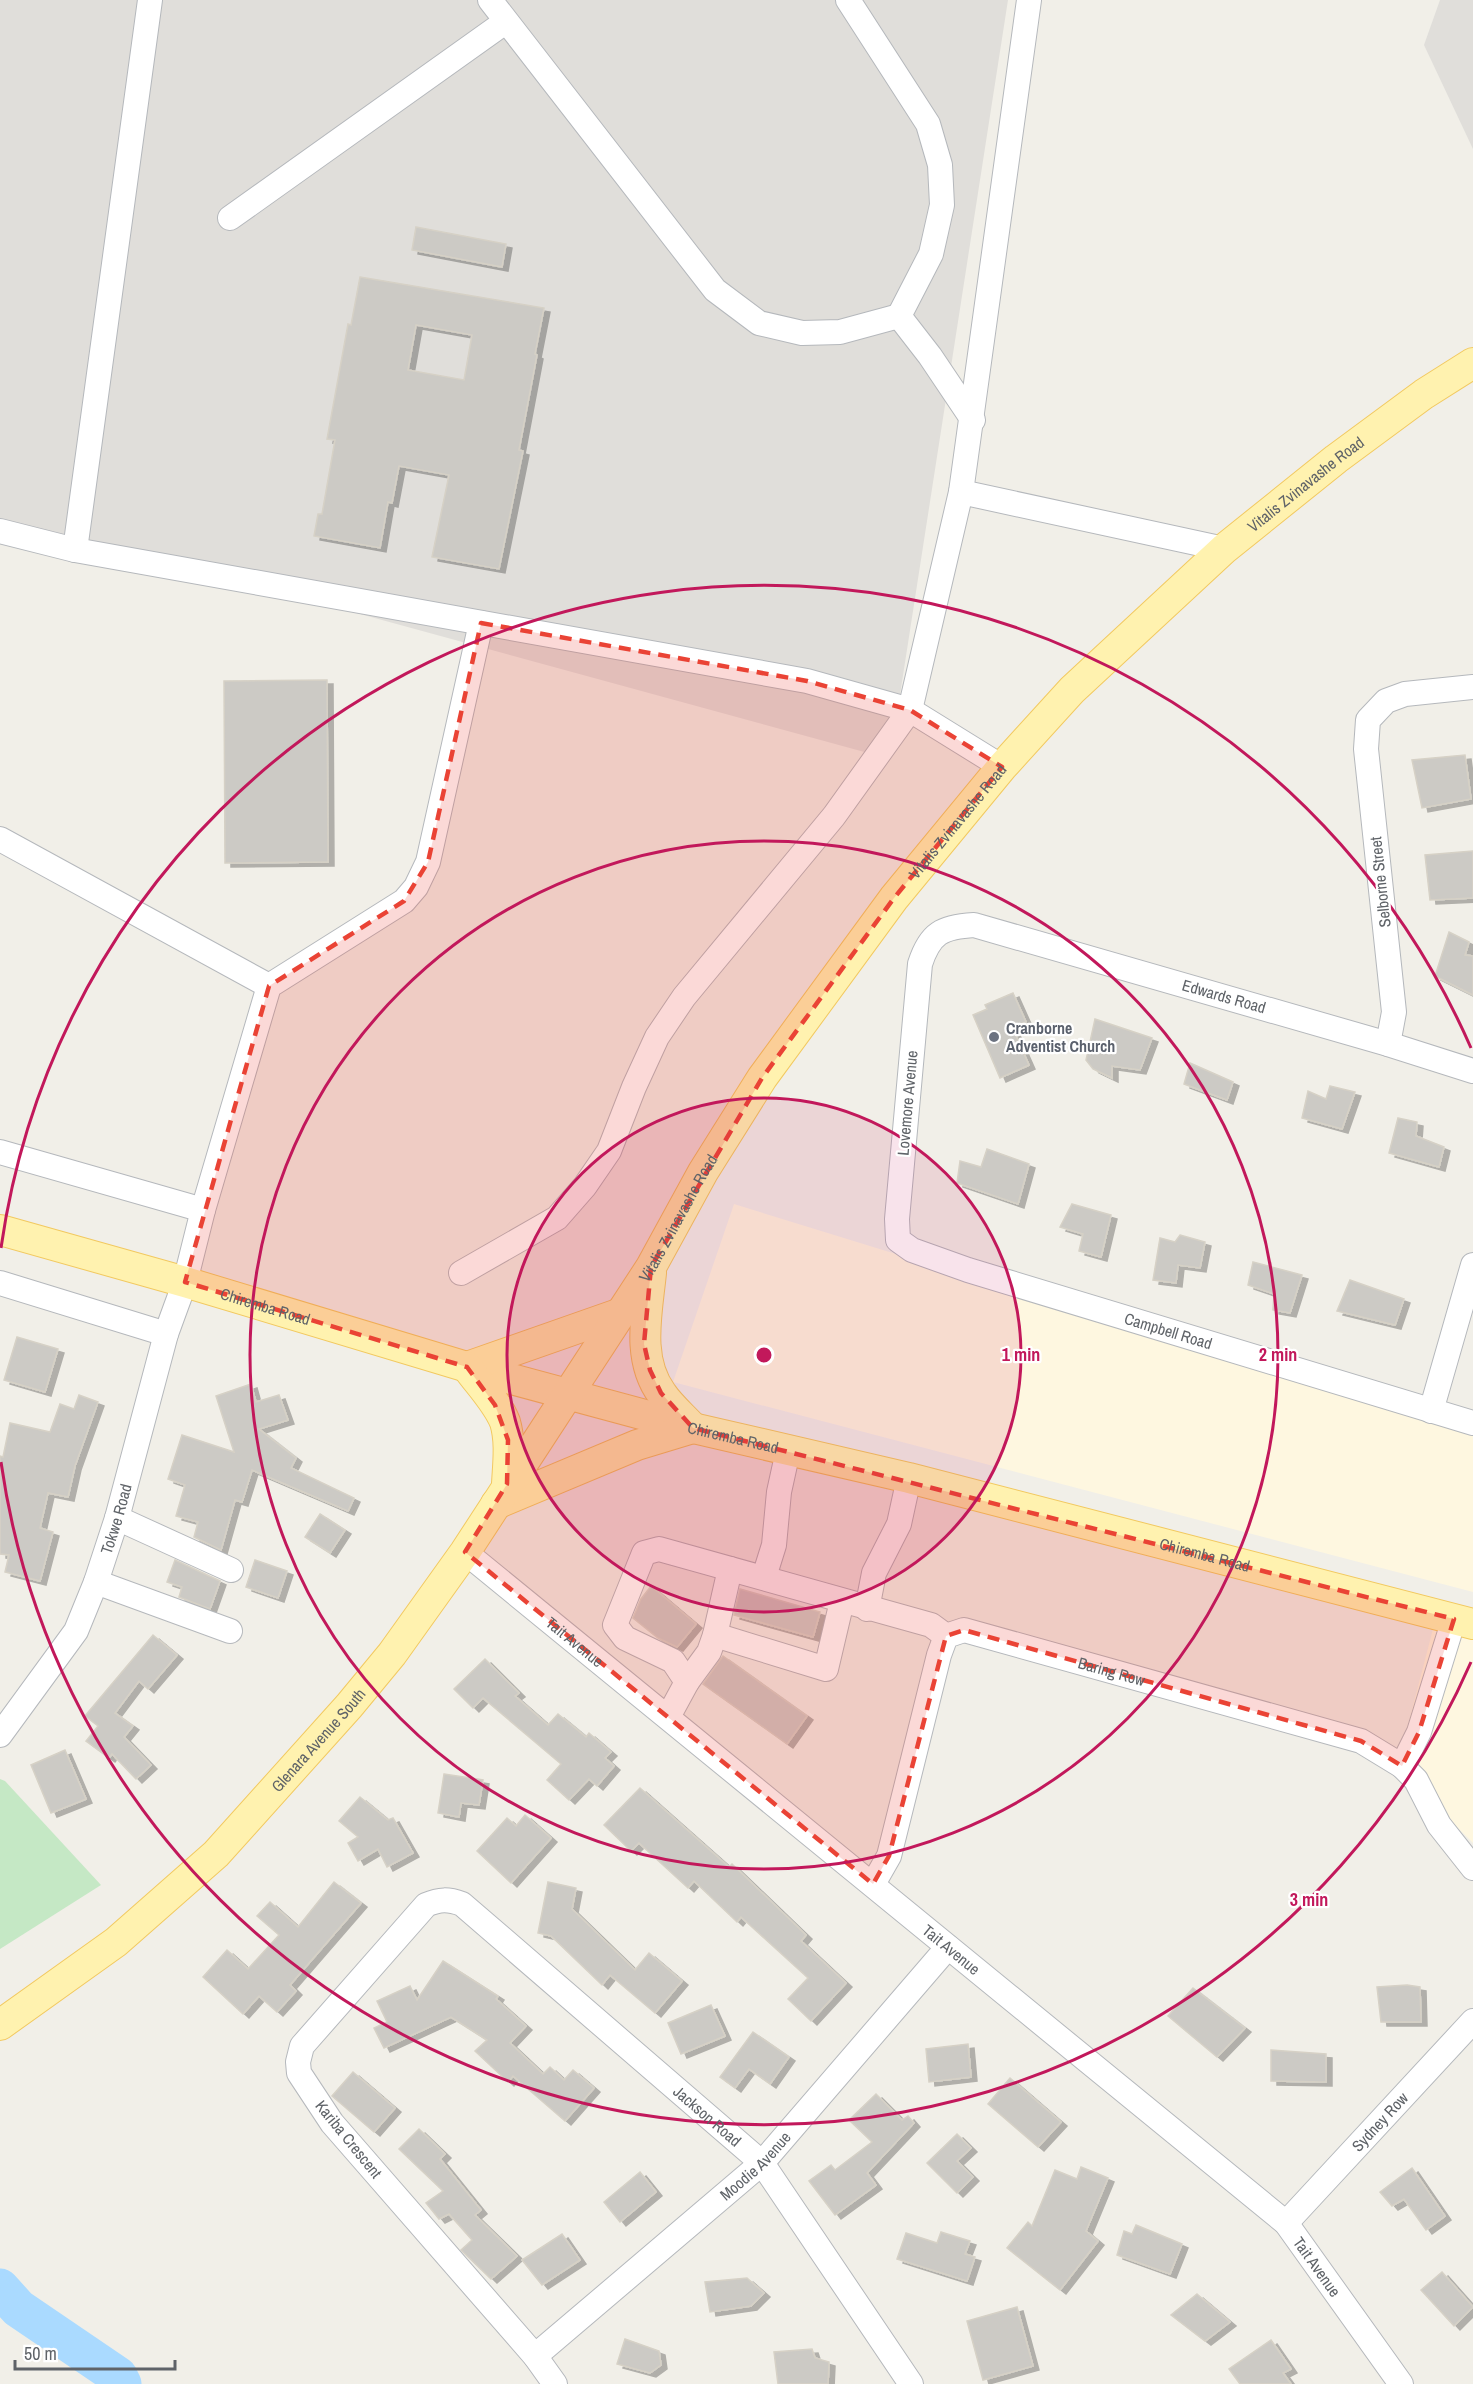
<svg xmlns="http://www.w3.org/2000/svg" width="1473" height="2384" viewBox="0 0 1473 2384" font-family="'Archivo Narrow',sans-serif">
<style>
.commercial{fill:#fef7e0}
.industrial{fill:#e0deda}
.green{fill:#c5e8c5}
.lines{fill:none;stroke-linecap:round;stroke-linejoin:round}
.river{stroke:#aadaff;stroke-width:39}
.building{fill:#cccac5;stroke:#d6d1c6;stroke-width:1.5;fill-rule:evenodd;filter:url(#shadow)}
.minor-casing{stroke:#b5b8bc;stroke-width:26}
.major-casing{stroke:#f2c960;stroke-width:32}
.minor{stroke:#fff;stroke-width:24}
.major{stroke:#fff2af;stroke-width:30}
.marked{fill:#ea4335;fill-opacity:0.2;stroke:#ea4335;stroke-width:4.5;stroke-dasharray:12 8;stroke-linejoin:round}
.ring{fill:none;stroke:#c2185b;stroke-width:3}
.worship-dot{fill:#6b7280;stroke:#fff;stroke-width:2}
.labels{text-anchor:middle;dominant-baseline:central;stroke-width:4.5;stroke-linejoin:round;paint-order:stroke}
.street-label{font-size:16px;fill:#5f6368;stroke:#fff}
.worship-label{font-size:16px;font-weight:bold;fill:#5b616d;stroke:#fff;text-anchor:start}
.centre{fill:#c2185b;stroke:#fff;stroke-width:3}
.ring-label{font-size:18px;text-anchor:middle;font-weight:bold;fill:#c2185b;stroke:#fff;stroke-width:4.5;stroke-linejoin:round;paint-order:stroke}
</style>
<defs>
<filter id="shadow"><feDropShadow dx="6" dy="4" stdDeviation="0" flood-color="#0004"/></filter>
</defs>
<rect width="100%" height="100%" fill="#f1efe8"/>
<!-- commercial -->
<g class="commercial">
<path d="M 734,1204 L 1473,1432 L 1473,1592 L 673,1382 Z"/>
<path d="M 1433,1629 L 1473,1640 L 1473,1843 L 1397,1767 Z"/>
</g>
<!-- industrial -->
<g class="industrial">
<path d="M 0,0 L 1008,0 L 890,759 L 217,575 L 0,524 Z"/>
<path d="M 1440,0 L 1473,0 L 1473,149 L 1424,45 Z"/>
</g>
<!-- green -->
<path class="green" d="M 0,1779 L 5,1781 L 101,1885 L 0,1949 Z"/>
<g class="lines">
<!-- river -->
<path class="river" d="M 0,2288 L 18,2308 L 118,2376 L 122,2384"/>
</g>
<!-- building -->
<g class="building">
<path d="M 416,227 L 506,244 L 502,267 L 412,250 Z"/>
<path d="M 360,277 L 544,308 L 535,354 L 537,355 L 519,450 L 523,451 L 499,569 L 432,557 L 449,475 L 399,466 L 392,503 L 388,502 L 380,548 L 314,536 L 318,514 L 322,514 L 335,440 L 327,439 L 348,324 L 351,325 ZM 416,325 L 472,335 L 464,380 L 408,370 Z"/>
<path d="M 327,680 L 328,862 L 225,863 L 224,681 Z"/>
<path d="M 1465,755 L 1471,799 L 1422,808 L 1412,760 Z"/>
<path d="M 1473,851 L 1473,898 L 1430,900 L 1425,855 Z"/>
<path d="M 1449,932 L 1469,942 L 1465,955 L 1473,956 L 1473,995 L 1435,976 Z"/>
<path d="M 1013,993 L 1026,1022 L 1012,1027 L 1029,1065 L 1000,1078 L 973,1015 L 987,1009 L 985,1005 Z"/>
<path d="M 1095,1019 L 1152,1038 L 1140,1070 L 1112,1066 L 1112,1078 L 1093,1069 L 1086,1060 Z"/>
<path d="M 1190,1063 L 1233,1082 L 1227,1100 L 1184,1084 Z"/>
<path d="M 1330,1086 L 1355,1092 L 1342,1129 L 1302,1118 L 1308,1091 L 1326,1099 Z"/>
<path d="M 1398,1118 L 1417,1122 L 1416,1136 L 1444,1147 L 1439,1167 L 1389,1153 Z"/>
<path d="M 987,1149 L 1029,1164 L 1018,1204 L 957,1183 L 960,1161 L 981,1167 Z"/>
<path d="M 1072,1204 L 1111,1215 L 1101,1257 L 1079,1251 L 1083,1234 L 1060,1227 Z"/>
<path d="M 1180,1235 L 1205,1242 L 1200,1268 L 1178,1265 L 1176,1283 L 1153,1280 L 1160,1238 L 1175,1242 Z"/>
<path d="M 1253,1262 L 1302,1275 L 1290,1313 L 1273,1310 L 1274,1294 L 1248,1285 Z"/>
<path d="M 1350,1280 L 1404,1299 L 1395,1325 L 1337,1311 Z"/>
<path d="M 17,1337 L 58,1349 L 45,1392 L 4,1380 Z"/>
<path d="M 251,1384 L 256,1402 L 279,1395 L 288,1420 L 259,1429 L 296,1458 L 291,1468 L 354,1498 L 348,1511 L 252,1470 L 242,1502 L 235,1500 L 221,1550 L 194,1537 L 198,1522 L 176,1516 L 185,1485 L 168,1479 L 182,1435 L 234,1452 L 216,1396 Z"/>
<path d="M 79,1395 L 98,1402 L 75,1466 L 68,1497 L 48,1493 L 40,1528 L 53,1532 L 40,1581 L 5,1572 L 9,1555 L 0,1554 L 0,1456 L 3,1457 L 10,1423 L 50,1432 L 60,1404 L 74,1409 Z"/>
<path d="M 320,1514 L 345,1530 L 330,1553 L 305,1537 Z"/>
<path d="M 175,1560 L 220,1581 L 210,1609 L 179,1597 L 182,1587 L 167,1582 Z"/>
<path d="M 255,1560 L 287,1571 L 278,1598 L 246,1587 Z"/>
<path d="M 651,1586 L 696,1624 L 677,1647 L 658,1638 L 633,1618 L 641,1599 Z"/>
<path d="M 740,1589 L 820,1612 L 813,1637 L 734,1615 Z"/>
<path d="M 153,1635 L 177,1655 L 148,1689 L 139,1681 L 115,1713 L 133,1726 L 124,1737 L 151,1765 L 136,1779 L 112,1754 L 109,1758 L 86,1741 L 98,1726 L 85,1716 Z"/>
<path d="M 723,1656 L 807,1716 L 787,1744 L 703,1684 Z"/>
<path d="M 485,1659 L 519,1693 L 515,1696 L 548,1725 L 558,1714 L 586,1737 L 589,1733 L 611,1752 L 605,1758 L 614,1766 L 597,1786 L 589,1779 L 569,1800 L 547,1780 L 561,1764 L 483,1698 L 473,1708 L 454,1689 Z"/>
<path d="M 65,1750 L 86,1799 L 51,1813 L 31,1765 Z"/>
<path d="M 444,1774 L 483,1780 L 479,1805 L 461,1803 L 459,1817 L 438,1813 Z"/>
<path d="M 640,1788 L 729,1867 L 732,1864 L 806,1935 L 801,1941 L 846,1983 L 811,2021 L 788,1999 L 808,1978 L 741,1917 L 737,1922 L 694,1881 L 688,1888 L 639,1843 L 631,1851 L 604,1825 Z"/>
<path d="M 360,1797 L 388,1820 L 393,1818 L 413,1853 L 387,1867 L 378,1849 L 358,1861 L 348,1843 L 358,1837 L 339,1821 Z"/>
<path d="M 525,1815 L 551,1838 L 511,1883 L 477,1851 L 507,1818 L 516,1826 Z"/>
<path d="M 334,1882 L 361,1903 L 290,1985 L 296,1991 L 277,2012 L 259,1996 L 243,2014 L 203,1977 L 227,1950 L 248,1969 L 279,1935 L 257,1916 L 270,1902 L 298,1927 Z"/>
<path d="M 548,1882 L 576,1888 L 572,1909 L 635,1970 L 649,1953 L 682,1981 L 655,2013 L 610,1975 L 602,1985 L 551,1936 L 538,1933 Z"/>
<path d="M 443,1961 L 498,1996 L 496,1999 L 526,2026 L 510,2043 L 543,2074 L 550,2067 L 564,2080 L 573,2070 L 594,2088 L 565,2121 L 513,2076 L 508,2082 L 475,2051 L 487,2040 L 451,2017 L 384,2048 L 374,2028 L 387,2022 L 377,2001 L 410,1986 L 417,2000 Z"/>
<path d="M 1407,1985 L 1420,1987 L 1421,2022 L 1381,2022 L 1377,1987 Z"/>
<path d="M 1193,1988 L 1245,2028 L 1217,2057 L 1168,2016 Z"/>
<path d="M 711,2005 L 725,2036 L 681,2054 L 668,2023 Z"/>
<path d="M 753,2032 L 789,2057 L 770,2084 L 749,2069 L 735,2088 L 720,2077 Z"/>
<path d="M 968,2044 L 971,2077 L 929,2082 L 926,2049 Z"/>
<path d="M 1271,2050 L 1326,2054 L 1326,2082 L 1271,2081 Z"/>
<path d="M 353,2072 L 395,2108 L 374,2132 L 332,2096 Z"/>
<path d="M 1010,2078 L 1061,2122 L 1038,2147 L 988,2104 Z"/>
<path d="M 876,2094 L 902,2120 L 908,2116 L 914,2123 L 867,2173 L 876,2185 L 835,2215 L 809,2181 L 831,2165 L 835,2170 L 872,2142 L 849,2120 Z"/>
<path d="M 419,2129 L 445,2154 L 440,2159 L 481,2210 L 475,2215 L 517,2256 L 491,2279 L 461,2250 L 472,2240 L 449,2214 L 439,2219 L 426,2203 L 443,2191 L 399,2149 Z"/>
<path d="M 957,2134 L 971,2148 L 957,2161 L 973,2177 L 957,2193 L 927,2163 Z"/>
<path d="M 1081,2167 L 1108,2178 L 1086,2231 L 1098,2241 L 1060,2290 L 1007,2248 L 1028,2222 L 1032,2226 L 1055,2170 L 1077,2179 Z"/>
<path d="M 1412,2168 L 1445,2216 L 1426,2230 L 1404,2199 L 1392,2206 L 1380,2192 Z"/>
<path d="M 640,2172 L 656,2192 L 620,2222 L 604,2202 Z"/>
<path d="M 1136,2225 L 1182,2244 L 1170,2274 L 1117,2255 L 1124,2231 L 1132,2234 Z"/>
<path d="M 941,2232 L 970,2241 L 965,2254 L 975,2257 L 967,2281 L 897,2259 L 906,2233 L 937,2243 Z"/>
<path d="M 562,2234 L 580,2260 L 542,2285 L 522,2260 Z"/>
<path d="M 1442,2272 L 1473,2307 L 1454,2326 L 1421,2290 Z"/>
<path d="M 747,2278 L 764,2293 L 751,2306 L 710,2312 L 705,2282 Z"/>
<path d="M 1197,2294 L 1230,2322 L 1205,2341 L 1171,2315 Z"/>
<path d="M 1017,2307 L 1033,2366 L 983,2380 L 967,2321 Z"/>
<path d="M 625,2339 L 659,2351 L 661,2365 L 650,2373 L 617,2364 Z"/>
<path d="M 1271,2340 L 1291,2369 L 1283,2373 L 1291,2384 L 1240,2384 L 1229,2369 Z"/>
<path d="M 812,2349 L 815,2358 L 829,2362 L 828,2384 L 778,2384 L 774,2352 Z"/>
</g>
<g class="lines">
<!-- minor casing -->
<g class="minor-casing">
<g id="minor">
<path d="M 490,0 L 715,290 L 759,323 L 802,333 L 840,332 L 899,316"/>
<path d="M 848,0 L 928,124 L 940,165 L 942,205 L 931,254 L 899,316 L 930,356 L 973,420"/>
<path d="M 230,218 L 505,22"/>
<path d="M 961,492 L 1224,549"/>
<path d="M 0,531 L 75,550 L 807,681 L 910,710 L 1002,767"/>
<path d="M 75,550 L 150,0"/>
<path d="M 0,839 L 269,986"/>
<path d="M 1388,1044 L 1394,1012 L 1366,749 L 1368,720 L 1386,701 L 1405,694 L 1473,687"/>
<path id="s1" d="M 1473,1071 L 1388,1044 L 974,925 C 942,927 930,933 920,964 L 897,1219 L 898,1240 L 912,1250 L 968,1270 L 1473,1423"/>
<path d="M 0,1152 L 203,1210"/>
<path d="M 461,1273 L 557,1218 L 585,1186 L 609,1151 L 634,1087 L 657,1037 L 684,997 L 834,816 L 910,710 L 961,492 L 1029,0"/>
<path d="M 0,1283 L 166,1334"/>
<path d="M 1431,1411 L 1473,1265"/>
<path d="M 117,1518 L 231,1570"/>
<path id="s2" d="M 465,1552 L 1286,2223 L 1401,2384"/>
<path d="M 764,1577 L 774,1545 L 779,1492 L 788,1451"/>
<path d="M 96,1582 L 230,1631"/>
<path d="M 867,1609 L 874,1573 L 899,1524 L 909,1478"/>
<path d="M 715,1635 L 826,1669 L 842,1601"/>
<path d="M 687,1682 L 673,1661 L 625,1638 L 615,1625 L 644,1553 L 659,1549 L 931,1625 L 946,1636"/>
<path d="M 668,1717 L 687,1682 L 709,1652 L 715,1635 L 730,1569"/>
<path id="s3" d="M 0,1735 L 76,1631 L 96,1582 L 117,1518 L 166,1334 L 185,1282 L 203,1210 L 269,986 L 404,901 L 416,887 L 428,862 L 481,623"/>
<path d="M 1402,1766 L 1419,1732 L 1454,1619"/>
<path id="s4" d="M 873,1884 L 889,1856 L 939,1655 L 946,1636 L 964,1630 L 1361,1741 L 1402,1766 L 1416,1780 L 1439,1825 L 1473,1868"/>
<path id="s5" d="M 1286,2223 L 1473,2021"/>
<path id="s6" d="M 535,2356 L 762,2163 L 948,1947"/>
<path id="s7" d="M 555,2384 L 535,2356 L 332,2123 L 299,2073 L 298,2062 L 302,2046 L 426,1905 C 440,1899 448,1899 462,1904 L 762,2163 L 911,2384"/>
</g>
</g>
<!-- major casing -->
<g class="major-casing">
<g id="major">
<path id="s8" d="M 0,1230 L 185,1282 L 467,1367 L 693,1428 L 909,1478 L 1473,1624"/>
<path d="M 651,1273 C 647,1313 636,1359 662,1394 C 670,1406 683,1417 693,1428"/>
<path d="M 467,1367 L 621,1313"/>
<path d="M 467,1367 C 479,1384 497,1402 505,1422 C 511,1442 508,1464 507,1484"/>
<path d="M 496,1504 L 637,1445 L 693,1428"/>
<path id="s9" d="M 0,2025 L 116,1942 L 216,1854 L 349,1706 L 392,1654 L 465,1552 L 651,1267 L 703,1172 L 762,1078 L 894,898 L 1002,767 L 1072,690 L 1224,549 L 1336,459 L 1424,394 L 1473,363"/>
</g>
</g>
<!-- minor -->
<use href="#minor" class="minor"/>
<!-- major -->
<use href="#major" class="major"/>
</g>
<!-- marked area -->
<path class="marked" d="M 481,623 L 807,681 L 910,710 L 1002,767 L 894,898 L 762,1078 L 651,1267 L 644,1344 L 650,1370 L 661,1393 L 693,1428 L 1454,1619 L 1419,1732 L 1402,1766 L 1361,1741 L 964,1630 L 946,1636 L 889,1856 L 873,1884 L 465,1552 L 507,1484 L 508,1440 L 495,1405 L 467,1367 L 185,1282 L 269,986 L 404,901 L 428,862 Z"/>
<!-- distance rings -->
<circle cx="764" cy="1355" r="257" fill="#c2185b" fill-opacity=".12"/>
<g class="ring">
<circle cx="764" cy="1355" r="257"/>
<circle cx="764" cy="1355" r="514"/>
<path d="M1471 1662A771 771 0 0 1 1 1462M1 1248A771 771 0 0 1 1471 1048"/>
</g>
<!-- markers -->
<circle class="worship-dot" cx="994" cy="1037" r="6"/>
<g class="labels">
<!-- street labels -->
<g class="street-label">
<text stroke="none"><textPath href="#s9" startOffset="2036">Vitalis Zvinavashe Road</textPath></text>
<text stroke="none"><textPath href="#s9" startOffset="1550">Vitalis Zvinavashe Road</textPath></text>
<text transform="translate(1380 882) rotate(-96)">Selborne Street</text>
<text transform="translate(1224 996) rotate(16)">Edwards Road</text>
<text transform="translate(907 1103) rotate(-85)">Lovemore Avenue</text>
<text stroke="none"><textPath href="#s9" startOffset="1064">Vitalis Zvinavashe Road</textPath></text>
<text stroke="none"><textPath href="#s8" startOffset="276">Chiremba Road</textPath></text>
<text stroke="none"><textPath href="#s1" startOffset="1156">Campbell Road</textPath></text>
<text stroke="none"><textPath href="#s8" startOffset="762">Chiremba Road</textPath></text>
<text stroke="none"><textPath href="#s3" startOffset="248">Tokwe Road</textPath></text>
<text stroke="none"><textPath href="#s8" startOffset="1248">Chiremba Road</textPath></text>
<text stroke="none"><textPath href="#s2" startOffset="142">Tait Avenue</textPath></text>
<text stroke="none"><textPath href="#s4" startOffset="432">Baring Row</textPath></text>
<text stroke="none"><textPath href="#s9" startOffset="429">Glenara Avenue South</textPath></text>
<text stroke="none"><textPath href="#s2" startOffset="628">Tait Avenue</textPath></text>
<text stroke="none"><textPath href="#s7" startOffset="980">Jackson Road</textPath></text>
<text stroke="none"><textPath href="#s5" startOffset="138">Sydney Row</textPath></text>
<text transform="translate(349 2139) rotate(51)">Kariba Crescent</text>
<text stroke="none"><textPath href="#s6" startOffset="291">Moodie Avenue</textPath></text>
<text stroke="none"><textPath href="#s2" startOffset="1114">Tait Avenue</textPath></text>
</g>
<!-- worship labels -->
<g class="worship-label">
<text x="1006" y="1028">Cranborne<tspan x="1006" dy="18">Adventist Church</tspan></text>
</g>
</g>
<circle cx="764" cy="1355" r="9" class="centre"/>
<g class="ring-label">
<text x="1021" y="1361">1 min</text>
<text x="1278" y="1361">2 min</text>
<text x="1309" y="1906">3 min</text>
</g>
<!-- scale -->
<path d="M15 2360v9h160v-9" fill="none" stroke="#5f6368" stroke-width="3"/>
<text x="24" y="2360" font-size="18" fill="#5f6368" stroke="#ffffff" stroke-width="4.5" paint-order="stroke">50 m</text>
</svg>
